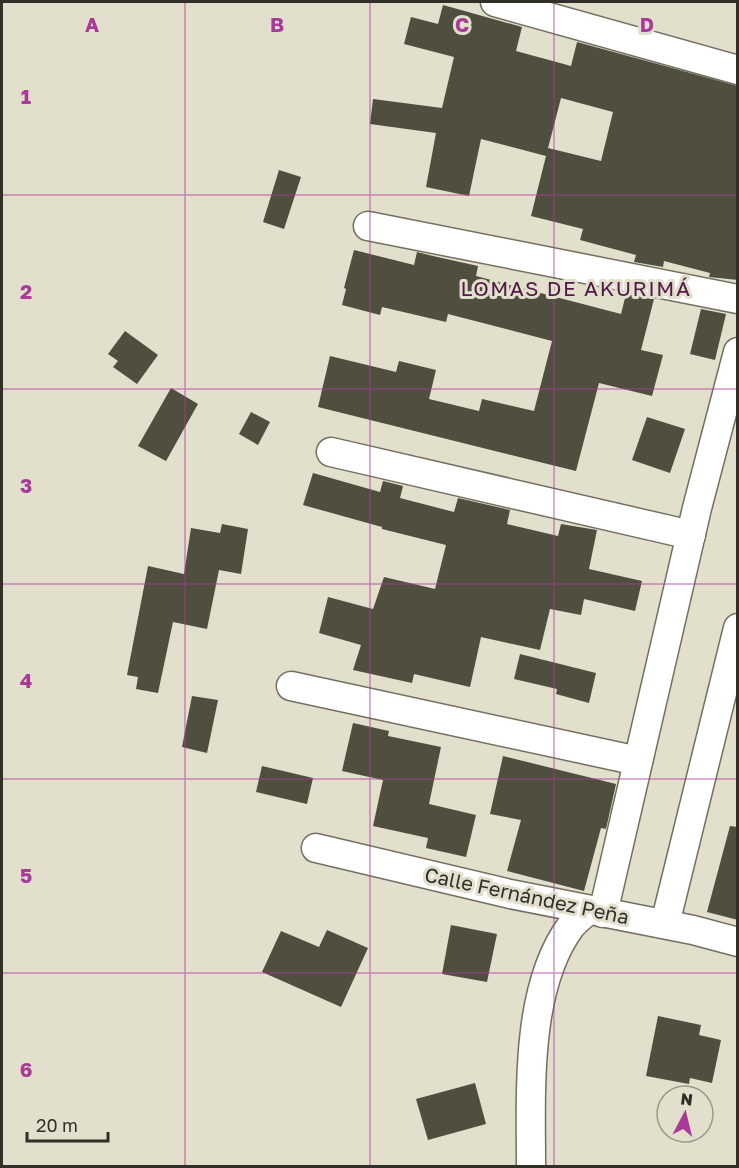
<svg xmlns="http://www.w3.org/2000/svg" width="739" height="1168" viewBox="0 0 739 1168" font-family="'Golos Text',sans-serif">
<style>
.building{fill:#504e3f}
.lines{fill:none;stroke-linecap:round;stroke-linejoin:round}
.minor-casing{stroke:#737060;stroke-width:31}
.minor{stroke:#fff;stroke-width:28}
.grid{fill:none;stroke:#a93a98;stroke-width:1.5;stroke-opacity:0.55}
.labels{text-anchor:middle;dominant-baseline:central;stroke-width:6;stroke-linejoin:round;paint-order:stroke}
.street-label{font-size:20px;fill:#302f28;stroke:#e2dfcd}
.neighbourhood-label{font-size:21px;letter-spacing:1.5px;fill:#501b47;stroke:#e2dfcd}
.grid-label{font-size:20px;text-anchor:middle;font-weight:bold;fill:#a93a98;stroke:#e2dfcd;stroke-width:6;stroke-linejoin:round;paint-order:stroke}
</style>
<rect width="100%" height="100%" fill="#e2dfcd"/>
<!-- building -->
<g class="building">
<path d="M 443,5 L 522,27 L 516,51 L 571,66 L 577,42 L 738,86 L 738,280 L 709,277 L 710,273 L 664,261 L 663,267 L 634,262 L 636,255 L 580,240 L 583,229 L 531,216 L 548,148 L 601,161 L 613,112 L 561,98 L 546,156 L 481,139 L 469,196 L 426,187 L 436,133 L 370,124 L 373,99 L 442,108 L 454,57 L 404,44 L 411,17 L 438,24 Z"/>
<path d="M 279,170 L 301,177 L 284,229 L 263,222 Z"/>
<path d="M 354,250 L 414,265 L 417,252 L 433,256 L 478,266 L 476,276 L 621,314 L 626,294 L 654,299 L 641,350 L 663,355 L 652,396 L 599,383 L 576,471 L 318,407 L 330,356 L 396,372 L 399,361 L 436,370 L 429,399 L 479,411 L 482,399 L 534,411 L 552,341 L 448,314 L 446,322 L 382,307 L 380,315 L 342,305 L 346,289 L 344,288 Z"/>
<path d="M 701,309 L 726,314 L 715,360 L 690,354 Z"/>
<path d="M 125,331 L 158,355 L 137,384 L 113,367 L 118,361 L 108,354 Z"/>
<path d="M 171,388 L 198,404 L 166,461 L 138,446 Z"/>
<path d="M 251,412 L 270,422 L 258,445 L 239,434 Z"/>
<path d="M 647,417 L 685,429 L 670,473 L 632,460 Z"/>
<path d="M 313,473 L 380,492 L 383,481 L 403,486 L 400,498 L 454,512 L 458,498 L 510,510 L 507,524 L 558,536 L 561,524 L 597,530 L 589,569 L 642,581 L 635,611 L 584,599 L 581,615 L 550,609 L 540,650 L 481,637 L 470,687 L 414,674 L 412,683 L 353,670 L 361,645 L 319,633 L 328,597 L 373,609 L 384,577 L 435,589 L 446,545 L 382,529 L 382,527 L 303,505 Z"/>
<path d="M 222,524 L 248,529 L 241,574 L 219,570 L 207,629 L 173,622 L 158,693 L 136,689 L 138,677 L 127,675 L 148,566 L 184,574 L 191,528 L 220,533 Z"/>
<path d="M 520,654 L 596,673 L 589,703 L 556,694 L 557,689 L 514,679 Z"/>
<path d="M 192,696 L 218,700 L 207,753 L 182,747 Z"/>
<path d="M 353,723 L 389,731 L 388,736 L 441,747 L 429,804 L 476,815 L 466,857 L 426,848 L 428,838 L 373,826 L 383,780 L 342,771 Z"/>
<path d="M 503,756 L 616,784 L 606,829 L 601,828 L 584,891 L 507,871 L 521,820 L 490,814 Z"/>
<path d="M 262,766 L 313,778 L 307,804 L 256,792 Z"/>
<path d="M 730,826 L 738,827 L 738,920 L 707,912 Z"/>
<path d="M 451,925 L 497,934 L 487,982 L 442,974 Z"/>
<path d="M 327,930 L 368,948 L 341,1007 L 262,972 L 281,931 L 319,947 Z"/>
<path d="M 658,1016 L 701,1025 L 699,1035 L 721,1040 L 712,1083 L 690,1078 L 689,1084 L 646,1076 Z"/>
<path d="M 475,1083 L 486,1124 L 428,1140 L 416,1099 Z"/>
</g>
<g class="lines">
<!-- minor casing -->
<g class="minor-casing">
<g id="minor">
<path d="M 495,2 L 738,70"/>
<path d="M 368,226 L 738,299"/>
<path d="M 331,452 L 691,535"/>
<path d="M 291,686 L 638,761"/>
<path d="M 316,848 L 510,894 L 693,930 L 738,942"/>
<path d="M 603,913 L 697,508 L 738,352"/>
<path d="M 665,924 L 738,628"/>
<path d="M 531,1166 C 531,1093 525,988 571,926 C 576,920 583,915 588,910"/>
</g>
</g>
<!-- minor -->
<use href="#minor" class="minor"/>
</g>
<!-- grid -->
<path class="grid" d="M 185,2 L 185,1166M 370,2 L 370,1166M 554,2 L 554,1166M 2,195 L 738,195M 2,389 L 738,389M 2,584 L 738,584M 2,779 L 738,779M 2,973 L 738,973"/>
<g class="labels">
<!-- street labels -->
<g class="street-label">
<text transform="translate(527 895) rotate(12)">Calle Fernández Peña</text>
</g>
<!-- neighbourhood labels -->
<g class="neighbourhood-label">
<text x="576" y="288">LOMAS DE AKURIMÁ</text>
</g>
</g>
<g class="grid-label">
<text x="92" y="32">A</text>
<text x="277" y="32">B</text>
<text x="462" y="32">C</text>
<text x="647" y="32">D</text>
<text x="26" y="104">1</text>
<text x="26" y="299">2</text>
<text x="26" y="493">3</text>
<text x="26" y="688">4</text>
<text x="26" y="883">5</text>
<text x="26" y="1077">6</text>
</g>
<!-- border -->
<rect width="739" height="1168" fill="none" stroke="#302f28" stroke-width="6"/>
<!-- north arrow -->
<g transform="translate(685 1114) rotate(7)"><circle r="28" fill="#e2dfcd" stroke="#9b998b" stroke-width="1.5"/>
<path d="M0-4.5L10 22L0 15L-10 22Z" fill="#a93a98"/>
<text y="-9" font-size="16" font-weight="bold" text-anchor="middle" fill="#302f28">N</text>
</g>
<!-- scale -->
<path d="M27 1132v9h81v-9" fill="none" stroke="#302f28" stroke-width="3"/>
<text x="36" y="1132" font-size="18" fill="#302f28" stroke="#e2dfcd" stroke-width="4.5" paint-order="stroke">20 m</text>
</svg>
